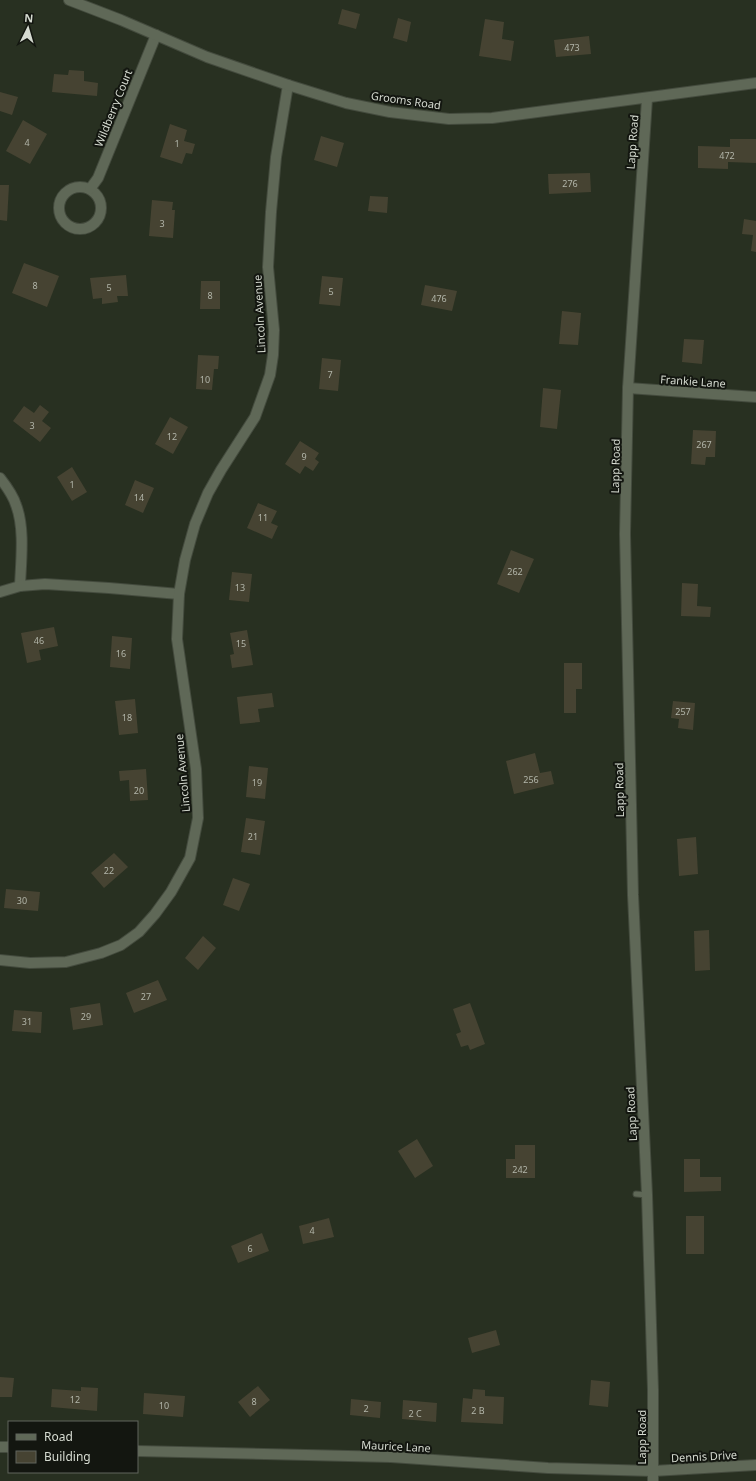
<svg xmlns="http://www.w3.org/2000/svg" width="756" height="1481" viewBox="0 0 756 1481" font-family="'Noto Sans',sans-serif">
<style>
.building{fill:#464332}
.lines{fill:none;stroke-linecap:round;stroke-linejoin:round}
.lane-casing{stroke:#444b3e;stroke-width:7}
.street-casing{stroke:#444b3e;stroke-width:12}
.secondary-casing{stroke:#444b3e;stroke-width:12}
.lane{stroke:#5f6857;stroke-width:5}
.street{stroke:#5f6857;stroke-width:10}
.secondary{stroke:#5f6857;stroke-width:10}
.labels{text-anchor:middle;dominant-baseline:central;stroke-width:4;stroke-linejoin:round;paint-order:stroke}
.number-label{font-size:9px;fill:#b2b5a9}
.street-label{font-size:11px;fill:#d6dbd1;stroke:#131610}
</style>
<rect width="100%" height="100%" fill="#283021"/>
<!-- building -->
<g class="building">
<path d="M 342,9 L 360,14 L 356,29 L 338,24 Z"/>
<path d="M 398,18 L 411,22 L 407,42 L 393,38 Z"/>
<path d="M 485,19 L 504,22 L 502,39 L 514,41 L 511,61 L 479,56 Z"/>
<path d="M 589,36 L 591,54 L 556,57 L 554,40 Z"/>
<path d="M 69,70 L 84,71 L 84,81 L 98,83 L 97,96 L 52,92 L 54,74 L 68,75 Z"/>
<path d="M 0,92 L 18,97 L 12,115 L 0,111 Z"/>
<path d="M 23,120 L 47,134 L 30,164 L 6,151 Z"/>
<path d="M 170,124 L 187,130 L 184,141 L 195,144 L 192,154 L 186,153 L 182,164 L 160,157 Z"/>
<path d="M 321,136 L 344,143 L 337,167 L 314,160 Z"/>
<path d="M 730,139 L 756,139 L 756,163 L 728,162 L 728,169 L 698,168 L 698,146 L 730,147 Z"/>
<path d="M 590,173 L 591,192 L 549,194 L 548,174 Z"/>
<path d="M 0,185 L 9,185 L 7,221 L 0,220 Z"/>
<path d="M 370,196 L 388,197 L 387,213 L 368,211 Z"/>
<path d="M 152,200 L 173,202 L 172,210 L 175,210 L 173,238 L 149,236 Z"/>
<path d="M 744,219 L 756,221 L 756,252 L 751,251 L 753,235 L 742,234 Z"/>
<path d="M 24,263 L 59,276 L 47,307 L 12,293 Z"/>
<path d="M 126,275 L 128,296 L 117,296 L 118,302 L 102,304 L 102,298 L 93,299 L 90,278 Z"/>
<path d="M 322,276 L 343,278 L 340,306 L 319,304 Z"/>
<path d="M 201,281 L 220,281 L 220,309 L 200,309 Z"/>
<path d="M 425,285 L 457,291 L 452,311 L 421,305 Z"/>
<path d="M 562,311 L 581,313 L 578,345 L 559,344 Z"/>
<path d="M 684,339 L 704,340 L 702,364 L 682,362 Z"/>
<path d="M 198,355 L 219,356 L 218,369 L 214,369 L 212,390 L 196,389 Z"/>
<path d="M 322,358 L 341,360 L 338,391 L 319,389 Z"/>
<path d="M 543,388 L 561,390 L 557,429 L 540,427 Z"/>
<path d="M 40,405 L 49,412 L 42,421 L 51,428 L 40,442 L 13,421 L 24,406 L 34,413 Z"/>
<path d="M 170,417 L 188,427 L 173,454 L 155,444 Z"/>
<path d="M 693,430 L 716,431 L 715,457 L 706,457 L 705,465 L 691,464 Z"/>
<path d="M 300,441 L 319,453 L 315,459 L 319,462 L 313,471 L 305,466 L 300,474 L 285,464 Z"/>
<path d="M 72,467 L 87,492 L 72,501 L 57,477 Z"/>
<path d="M 135,480 L 154,488 L 143,513 L 125,505 Z"/>
<path d="M 258,503 L 277,511 L 271,523 L 278,526 L 272,539 L 247,528 Z"/>
<path d="M 511,550 L 534,559 L 519,593 L 497,584 Z"/>
<path d="M 232,572 L 252,574 L 249,602 L 229,600 Z"/>
<path d="M 682,583 L 698,584 L 697,606 L 711,607 L 710,617 L 681,616 Z"/>
<path d="M 54,627 L 58,646 L 39,650 L 41,660 L 27,663 L 21,633 Z"/>
<path d="M 247,630 L 253,665 L 232,668 L 230,655 L 234,654 L 230,633 Z"/>
<path d="M 112,636 L 132,638 L 130,669 L 110,667 Z"/>
<path d="M 564,663 L 582,663 L 582,689 L 576,689 L 576,713 L 564,713 Z"/>
<path d="M 272,693 L 274,707 L 258,709 L 260,722 L 240,724 L 237,697 Z"/>
<path d="M 135,699 L 138,733 L 119,735 L 115,701 Z"/>
<path d="M 673,701 L 695,703 L 693,730 L 678,728 L 679,719 L 671,718 Z"/>
<path d="M 535,753 L 540,773 L 551,771 L 554,784 L 514,794 L 506,761 Z"/>
<path d="M 249,766 L 268,768 L 265,799 L 246,797 Z"/>
<path d="M 146,769 L 148,800 L 130,801 L 129,780 L 120,781 L 119,771 Z"/>
<path d="M 246,818 L 265,821 L 260,855 L 241,852 Z"/>
<path d="M 696,837 L 698,874 L 679,876 L 677,839 Z"/>
<path d="M 114,853 L 128,867 L 104,888 L 91,873 Z"/>
<path d="M 233,878 L 250,884 L 239,911 L 223,905 Z"/>
<path d="M 6,889 L 40,892 L 38,911 L 4,908 Z"/>
<path d="M 709,930 L 710,970 L 695,971 L 694,931 Z"/>
<path d="M 203,936 L 216,948 L 198,970 L 185,958 Z"/>
<path d="M 158,980 L 167,1000 L 134,1013 L 126,993 Z"/>
<path d="M 100,1003 L 103,1025 L 73,1030 L 70,1008 Z"/>
<path d="M 470,1003 L 485,1044 L 470,1050 L 468,1045 L 461,1047 L 456,1034 L 461,1032 L 453,1009 Z"/>
<path d="M 14,1010 L 42,1012 L 41,1033 L 12,1031 Z"/>
<path d="M 417,1139 L 433,1166 L 415,1178 L 398,1151 Z"/>
<path d="M 515,1145 L 535,1145 L 535,1178 L 506,1178 L 506,1159 L 515,1159 Z"/>
<path d="M 684,1159 L 700,1159 L 700,1177 L 721,1177 L 721,1191 L 684,1192 Z"/>
<rect x="686" y="1216" width="18" height="38"/>
<path d="M 329,1218 L 334,1237 L 303,1244 L 299,1226 Z"/>
<path d="M 262,1233 L 269,1251 L 238,1263 L 231,1246 Z"/>
<path d="M 496,1330 L 500,1345 L 472,1353 L 468,1338 Z"/>
<path d="M 0,1377 L 14,1378 L 12,1397 L 0,1397 Z"/>
<path d="M 591,1380 L 610,1382 L 608,1407 L 589,1405 Z"/>
<path d="M 258,1386 L 270,1400 L 250,1417 L 238,1402 Z"/>
<path d="M 81,1387 L 98,1388 L 97,1411 L 51,1407 L 52,1389 L 81,1391 Z"/>
<path d="M 473,1389 L 485,1390 L 485,1396 L 504,1397 L 503,1424 L 461,1422 L 463,1398 L 472,1399 Z"/>
<path d="M 144,1393 L 185,1396 L 183,1417 L 143,1414 Z"/>
<path d="M 351,1399 L 381,1402 L 380,1418 L 350,1415 Z"/>
<path d="M 403,1400 L 437,1403 L 436,1422 L 402,1419 Z"/>
</g>
<g class="lines">
<!-- lane casing -->
<g class="lane-casing">
<path id="lane" d="M 636,1194 L 647,1195"/>
</g>
<!-- street casing -->
<g class="street-casing">
<g id="street">
<circle cx="80" cy="208" r="21"/>
<path d="M 90,189 L 98,178 L 156,35"/>
<path d="M 628,388 L 756,397"/>
<path d="M 0,478 C 7,487 13,495 16,505 C 25,528 21,561 20,586"/>
<path d="M 0,592 L 20,586 L 45,584 L 109,588 L 179,594"/>
<path d="M 0,960 L 30,963 L 66,962 L 101,953 L 121,945 L 139,932 L 155,914 L 171,892 L 190,858 L 198,818 L 196,769 L 177,639 L 179,594 L 185,560 L 195,524 L 208,493 L 221,470 L 255,417 L 270,375 L 273,355 L 274,330 L 268,267 L 271,212 L 276,157 L 288,85"/>
<path d="M 0,1447 L 9,1447"/>
<path d="M 137,1451 L 391,1457 L 548,1468 L 653,1471 L 756,1465"/>
</g>
</g>
<!-- secondary casing -->
<g class="secondary-casing">
<g id="secondary">
<path d="M 69,0 L 121,20 L 207,57 L 288,85 L 346,103 L 390,112 L 449,119 L 492,118 L 756,83"/>
<path d="M 647,99 L 628,388 L 625,534 L 633,895 L 647,1195 L 653,1390 L 653,1481"/>
</g>
</g>
<!-- lane -->
<use href="#lane" class="lane"/>
<!-- street -->
<use href="#street" class="street"/>
<!-- secondary -->
<use href="#secondary" class="secondary"/>
</g>
<g class="labels">
<!-- number labels -->
<g class="number-label">
<text x="572" y="47">473</text>
<text x="27" y="142">4</text>
<text x="177" y="143">1</text>
<text x="727" y="155">472</text>
<text x="570" y="183">276</text>
<text x="162" y="223">3</text>
<text x="35" y="285">8</text>
<text x="109" y="287">5</text>
<text x="331" y="291">5</text>
<text x="210" y="295">8</text>
<text x="439" y="298">476</text>
<text x="330" y="374">7</text>
<text x="205" y="379">10</text>
<text x="32" y="425">3</text>
<text x="172" y="436">12</text>
<text x="704" y="444">267</text>
<text x="304" y="456">9</text>
<text x="72" y="484">1</text>
<text x="139" y="497">14</text>
<text x="263" y="517">11</text>
<text x="515" y="571">262</text>
<text x="240" y="587">13</text>
<text x="39" y="640">46</text>
<text x="241" y="643">15</text>
<text x="121" y="653">16</text>
<text x="683" y="711">257</text>
<text x="127" y="717">18</text>
<text x="531" y="779">256</text>
<text x="257" y="782">19</text>
<text x="139" y="790">20</text>
<text x="253" y="836">21</text>
<text x="109" y="870">22</text>
<text x="22" y="900">30</text>
<text x="146" y="996">27</text>
<text x="86" y="1016">29</text>
<text x="27" y="1021">31</text>
<text x="520" y="1169">242</text>
<text x="312" y="1230">4</text>
<text x="250" y="1248">6</text>
<text x="75" y="1399">12</text>
<text x="254" y="1401">8</text>
<text x="164" y="1405">10</text>
<text x="366" y="1408">2</text>
<text x="478" y="1410">2 B</text>
<text x="415" y="1413">2 C</text>
</g>
<!-- street labels -->
<g class="street-label">
<text transform="translate(406 100) rotate(8)">Grooms Road</text>
<text transform="translate(113 108) rotate(-68)">Wildberry Court</text>
<text transform="translate(632 142) rotate(-86)">Lapp Road</text>
<text transform="translate(259 314) rotate(-93)">Lincoln Avenue</text>
<text transform="translate(693 381) rotate(4)">Frankie Lane</text>
<text transform="translate(615 466) rotate(-89)">Lapp Road</text>
<text transform="translate(182 773) rotate(-95)">Lincoln Avenue</text>
<text transform="translate(619 790) rotate(-91)">Lapp Road</text>
<text transform="translate(631 1114) rotate(-93)">Lapp Road</text>
<text transform="translate(641 1437) rotate(-90)">Lapp Road</text>
<text transform="translate(396 1446) rotate(3)">Maurice Lane</text>
<text transform="translate(704 1456) rotate(-3)">Dennis Drive</text>
</g>
</g>
<!-- legend -->
<rect x="8" y="1421" width="130" height="52" fill="#131610" stroke="#61655d"/>
<rect x="16" y="1434" width="20" height="6" fill="#5f6857" stroke="#61655d"/>
<text x="44" y="1441" font-size="12" fill="#d6dbd1">Road</text>
<rect x="16" y="1451" width="20" height="12" fill="#464332" stroke="#61655d"/>
<text x="44" y="1461" font-size="12" fill="#d6dbd1">Building</text>
<!-- north arrow -->
<g transform="translate(28 28) rotate(5)" stroke="#131610" stroke-width="3" paint-order="stroke">
<path d="M0-3L7 15L0 10L-7 15Z" fill="#d6dbd1"/>
<text y="-6" font-size="11" font-weight="bold" text-anchor="middle" fill="#d6dbd1">N</text>
</g>
</svg>
